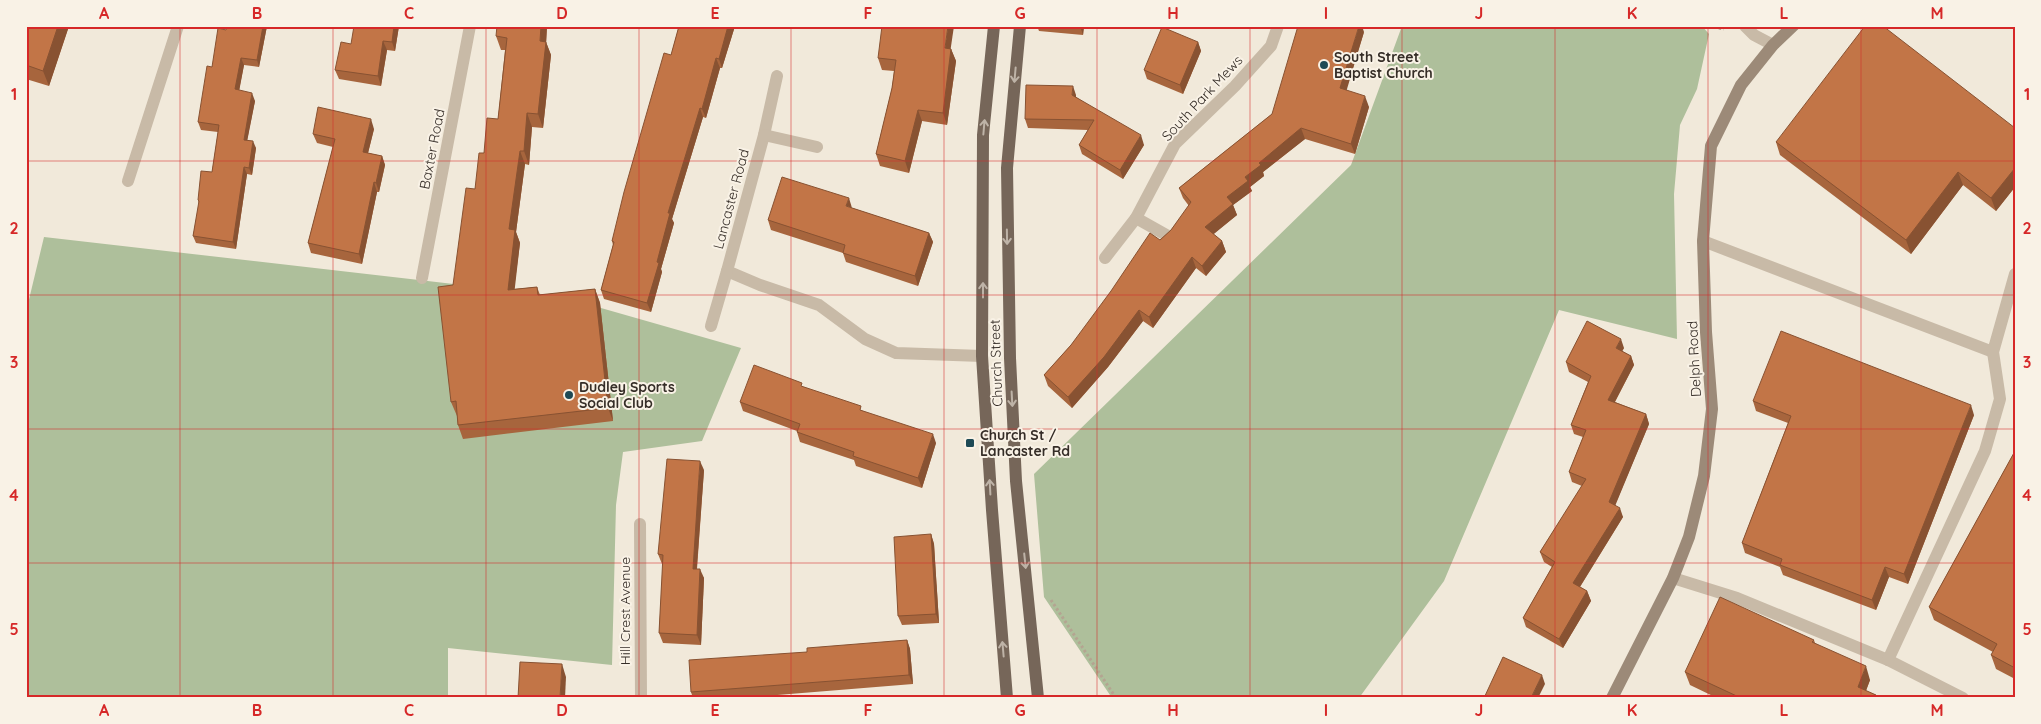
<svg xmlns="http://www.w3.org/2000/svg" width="2041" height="724" viewBox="0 0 2041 724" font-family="Quicksand,sans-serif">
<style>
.green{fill:#aebf9b}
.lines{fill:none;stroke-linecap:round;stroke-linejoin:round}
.path{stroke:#b4a491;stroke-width:3;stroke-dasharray:2.5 2.5;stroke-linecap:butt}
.lane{stroke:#c8baa7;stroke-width:12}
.street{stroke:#c8baa7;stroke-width:12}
.secondary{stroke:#9c8a78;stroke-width:12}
.primary{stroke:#766659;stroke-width:12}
.wall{fill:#a7653d}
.shaded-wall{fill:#885232}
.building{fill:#c27547;stroke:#885232}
.oneway{stroke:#beb3a7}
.grid{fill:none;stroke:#d62828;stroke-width:1;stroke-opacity:0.55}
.poi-dot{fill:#1e4a55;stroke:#f9f2e6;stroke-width:2}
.labels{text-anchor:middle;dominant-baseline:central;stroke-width:4;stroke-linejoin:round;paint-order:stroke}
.poi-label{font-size:14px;font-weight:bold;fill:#352d27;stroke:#f9f2e6;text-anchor:start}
.street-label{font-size:14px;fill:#352d27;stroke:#f9f2e6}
.neatline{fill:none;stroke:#d62828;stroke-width:2}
.grid-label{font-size:16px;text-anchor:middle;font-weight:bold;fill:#d62828}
</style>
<rect width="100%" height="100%" fill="#f1e9da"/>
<!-- green -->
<g class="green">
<path d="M 1402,26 L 1702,26 L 1709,34 L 1697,89 L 1680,125 L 1674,194 L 1677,339 L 1559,310 L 1444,581 L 1359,698 L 1112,698 L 1044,597 L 1034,474 L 1351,165 Z"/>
<path d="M 44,237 L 559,296 L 741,348 L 702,441 L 623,452 L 616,505 L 612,665 L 448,648 L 448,698 L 26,698 L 26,312 Z"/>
</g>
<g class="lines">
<!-- path -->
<g class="path">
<path d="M 1709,26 L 1724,29"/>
<path d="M 1051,600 L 1116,698"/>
</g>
<!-- lane -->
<g class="lane">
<path d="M 1703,241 L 1993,352"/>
<path d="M 1673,578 L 1737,598 L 1888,660 L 1963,698"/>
<path d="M 1888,660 L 1985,451 L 2000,399 L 1993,352 L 2015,274"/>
</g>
<!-- street -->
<g class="street">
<path d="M 1745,26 L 1754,35 L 1773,45"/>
<path d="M 777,76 L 764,135 L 727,271 L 760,285 L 819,305 L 865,339 L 896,353 L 982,356"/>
<path d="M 764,135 L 817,147"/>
<path d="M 128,181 L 178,26"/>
<path d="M 1136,218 L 1168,236"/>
<path d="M 1105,258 L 1136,218 L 1175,144 L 1235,86 L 1271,46 L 1278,26"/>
<path d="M 422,278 L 470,26"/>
<path d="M 711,326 L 727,271"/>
<path d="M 640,524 L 641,698"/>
</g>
<!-- secondary -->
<path class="secondary" d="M 1612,698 L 1673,578 L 1689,537 L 1704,476 L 1712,409 L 1706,332 L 1703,241 L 1711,146 L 1741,85 L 1773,45 L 1793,26"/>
<!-- primary -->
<g class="primary">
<path d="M 994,26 L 983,135 L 982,356 L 992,510 L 1007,698"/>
<path d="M 1020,26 L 1007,168 L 1010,358 L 1016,481 L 1038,698"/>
</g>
</g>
<!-- wall -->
<g class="wall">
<path d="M 26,26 L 69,26 L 49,86 L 26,79 Z"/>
<path d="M 267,26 L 259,67 L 244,65 L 239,90 L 255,101 L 247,140 L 256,148 L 252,175 L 247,174 L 236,249 L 196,243 L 193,236 L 199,204 L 198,200 L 212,172 L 218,132 L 201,130 L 198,122 L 212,67 L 226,30 Z"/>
<path d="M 399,26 L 395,51 L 387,50 L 381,86 L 339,79 L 335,70 Z"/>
<path d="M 547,26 L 546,42 L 551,55 L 543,128 L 532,127 L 529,165 L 525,164 L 516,232 L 520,243 L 514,289 L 537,287 L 540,295 L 595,289 L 600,303 L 613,421 L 463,439 L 458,425 L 457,416 L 451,402 L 453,285 L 475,189 L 484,153 L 498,119 L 505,50 L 501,50 L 496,36 Z"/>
<path d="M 679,26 L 735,26 L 722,68 L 720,68 L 706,118 L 703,117 L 672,219 L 674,223 L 661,269 L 662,272 L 651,312 L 604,299 L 601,290 L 613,245 L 612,241 L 671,55 Z"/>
<path d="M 1037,26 L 1084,26 L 1083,35 L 1039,31 Z"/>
<path d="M 1364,32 L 1346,90 L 1369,107 L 1355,154 L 1305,139 L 1263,172 L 1264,176 L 1250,187 L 1252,191 L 1233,205 L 1237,215 L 1213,234 L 1222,241 L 1226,252 L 1206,276 L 1196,268 L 1153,328 L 1143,321 L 1108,367 L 1072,408 L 1048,386 L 1044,375 L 1071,345 L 1160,240 L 1171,230 L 1189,206 L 1183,198 L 1179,188 L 1272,114 Z"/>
<path d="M 1198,42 L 1201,51 L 1183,94 L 1147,79 L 1144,70 Z"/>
<path d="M 951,49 L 956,61 L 947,125 L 922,121 L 909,173 L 880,166 L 876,154 L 892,88 L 894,71 L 882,70 L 878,58 Z"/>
<path d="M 1076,95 L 1076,97 L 1144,145 L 1123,179 L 1082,154 L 1079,145 L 1088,130 L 1028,128 L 1025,119 Z"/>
<path d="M 2015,128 L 2015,187 L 1996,211 L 1963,185 L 1911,254 L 1780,155 L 1776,142 Z"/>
<path d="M 374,129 L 368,153 L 382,156 L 385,165 L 379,192 L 377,192 L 362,264 L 311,253 L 308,243 L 333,147 L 317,143 L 313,134 Z"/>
<path d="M 852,208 L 929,233 L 933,242 L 918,286 L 846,262 L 843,253 L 771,230 L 768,220 Z"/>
<path d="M 1624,348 L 1622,351 L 1631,356 L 1634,365 L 1615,402 L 1646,414 L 1649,424 L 1615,505 L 1623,517 L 1580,587 L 1587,591 L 1591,601 L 1563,648 L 1526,627 L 1523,618 L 1552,567 L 1544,562 L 1540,552 L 1582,486 L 1572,482 L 1569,472 L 1583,437 L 1574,434 L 1571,425 L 1588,382 L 1569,372 L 1566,362 Z"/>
<path d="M 804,387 L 863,411 L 936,443 L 922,488 L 856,466 L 854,460 L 800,442 L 797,432 L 797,431 L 743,411 L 740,402 Z"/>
<path d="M 1753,401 L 1974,415 L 1908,584 L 1889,577 L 1876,610 L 1783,575 L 1780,567 L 1745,553 L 1742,543 L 1788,423 L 1756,411 Z"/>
<path d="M 2015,451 L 2015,679 L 1996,669 L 1991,655 L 1993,652 L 1934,620 L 1929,607 Z"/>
<path d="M 704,470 L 697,569 L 704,578 L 701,645 L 663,643 L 659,633 L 663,564 L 662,564 L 658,554 Z"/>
<path d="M 931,534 L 934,544 L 939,623 L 902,625 L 898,616 Z"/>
<path d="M 907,640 L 910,649 L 913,684 L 742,698 L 693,698 L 691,692 L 807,652 Z"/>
<path d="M 1814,640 L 1815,643 L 1870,680 L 1866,691 L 1876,695 L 1877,698 L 1717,698 L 1690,685 L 1685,672 Z"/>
</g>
<!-- shaded-wall -->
<g class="shaded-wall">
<path d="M 58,26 L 69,26 L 49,86 L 43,71 Z"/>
<path d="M 263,26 L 267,26 L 259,67 L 257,60 Z"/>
<path d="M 394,26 L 399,26 L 395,51 L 392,42 Z"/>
<path d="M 541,26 L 547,26 L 546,46 L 546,42 L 551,55 L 543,128 L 538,114 Z"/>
<path d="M 728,26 L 735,26 L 722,68 L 719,59 Z"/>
<path d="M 948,26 L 954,26 L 949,60 L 945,48 Z"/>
<path d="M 1080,26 L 1084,26 L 1083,35 Z"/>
<path d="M 1359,26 L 1362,26 L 1364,32 L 1344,99 L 1340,88 Z"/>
<path d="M 383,41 L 387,50 L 381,86 L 378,76 Z"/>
<path d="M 1198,42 L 1201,51 L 1183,94 L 1180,85 Z"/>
<path d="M 951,49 L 956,61 L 947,125 L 943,113 Z"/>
<path d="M 241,58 L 244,65 L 238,97 L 235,89 Z"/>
<path d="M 716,58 L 720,68 L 706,118 L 702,109 Z"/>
<path d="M 1073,86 L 1076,95 L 1076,104 L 1072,95 Z"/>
<path d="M 252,93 L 255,101 L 246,147 L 244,140 Z"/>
<path d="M 1365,96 L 1369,107 L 1355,154 L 1351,144 Z"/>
<path d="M 700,108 L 703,117 L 672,219 L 674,223 L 661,269 L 662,272 L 651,312 L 647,303 L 668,213 Z"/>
<path d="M 918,110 L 922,121 L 909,173 L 905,161 Z"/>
<path d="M 527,113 L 532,127 L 529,165 L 524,151 Z"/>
<path d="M 371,119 L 374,129 L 366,161 L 363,152 Z"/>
<path d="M 1301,128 L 1305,139 L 1263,172 L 1264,176 L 1250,187 L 1252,191 L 1233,205 L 1237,215 L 1209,238 L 1205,227 L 1227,197 L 1259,163 Z"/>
<path d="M 1141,135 L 1144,145 L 1123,179 L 1120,170 Z"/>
<path d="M 253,141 L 256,148 L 252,175 L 249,168 Z"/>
<path d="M 520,151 L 525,164 L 516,232 L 520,243 L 513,304 L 508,290 L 509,229 Z"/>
<path d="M 382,156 L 385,165 L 379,192 L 376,183 Z"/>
<path d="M 244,167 L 247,174 L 236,249 L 233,242 Z"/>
<path d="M 2015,168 L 2015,187 L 1996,211 L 1991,198 Z"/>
<path d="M 1958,172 L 1963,185 L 1911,254 L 1906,240 Z"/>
<path d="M 374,182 L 377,192 L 362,264 L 359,254 Z"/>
<path d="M 849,198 L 852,208 L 846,206 Z"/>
<path d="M 929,233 L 933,242 L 918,286 L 915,276 Z"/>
<path d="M 1222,241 L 1226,252 L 1206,276 L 1202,266 Z"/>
<path d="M 1192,257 L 1196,268 L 1153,328 L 1149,317 Z"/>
<path d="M 595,289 L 600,303 L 613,421 L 608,408 Z"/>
<path d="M 1139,310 L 1143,321 L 1108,367 L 1072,408 L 1068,397 Z"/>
<path d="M 1621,339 L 1624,348 L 1619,357 L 1616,348 Z"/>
<path d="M 1631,356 L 1634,365 L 1611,409 L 1608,400 Z"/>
<path d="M 1971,405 L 1974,415 L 1908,584 L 1904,574 Z"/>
<path d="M 1646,414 L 1649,424 L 1613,511 L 1609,502 Z"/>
<path d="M 933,434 L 936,443 L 922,488 L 918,478 Z"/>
<path d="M 700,461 L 704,470 L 696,578 L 693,569 Z"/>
<path d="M 1620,508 L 1623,517 L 1576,593 L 1573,583 Z"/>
<path d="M 931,534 L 934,544 L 939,623 L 936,614 Z"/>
<path d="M 1885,567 L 1889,577 L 1876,610 L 1872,600 Z"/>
<path d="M 700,569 L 704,578 L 701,645 L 697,635 Z"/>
<path d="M 1587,591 L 1591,601 L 1563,648 L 1559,639 Z"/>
<path d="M 907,640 L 910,649 L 913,684 L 909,675 Z"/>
<path d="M 562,664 L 566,677 L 565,698 L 560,698 Z"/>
<path d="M 1866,666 L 1870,680 L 1863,698 L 1858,687 Z"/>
<path d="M 1542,675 L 1545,684 L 1538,698 L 1531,698 Z"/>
</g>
<!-- building -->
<g class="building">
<path d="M 26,26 L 58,26 L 43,71 L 26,65 Z"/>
<path d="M 227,26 L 263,26 L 257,60 L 241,58 L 235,89 L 252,93 L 244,140 L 253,141 L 249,168 L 244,167 L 233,242 L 193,236 L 199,201 L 198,200 L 201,171 L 212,172 L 219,125 L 198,122 L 207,66 L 212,67 L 218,28 L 226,30 Z"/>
<path d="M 354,26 L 394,26 L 392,42 L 383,41 L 378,76 L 335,70 L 341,42 L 351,44 Z"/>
<path d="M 497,26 L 541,26 L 540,41 L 546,42 L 538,114 L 527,113 L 524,151 L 520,151 L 509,229 L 515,230 L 508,290 L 537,287 L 538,295 L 595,289 L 608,408 L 458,425 L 456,401 L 451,402 L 438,287 L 453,285 L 466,188 L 475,189 L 479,153 L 484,153 L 487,118 L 498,119 L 507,38 L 496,36 Z"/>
<path d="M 679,26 L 728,26 L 719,59 L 716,58 L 702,109 L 700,108 L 668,213 L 670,213 L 657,262 L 659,263 L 647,303 L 601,290 L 614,242 L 612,241 L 624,192 L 664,53 L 671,55 Z"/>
<path d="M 882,26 L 948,26 L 945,48 L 951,49 L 943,113 L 918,110 L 905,161 L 876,154 L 892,88 L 896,60 L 878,58 Z"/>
<path d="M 1298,26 L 1359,26 L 1340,88 L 1365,96 L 1351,144 L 1301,128 L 1259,163 L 1261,165 L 1245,177 L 1248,181 L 1227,197 L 1233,204 L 1205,227 L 1222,241 L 1202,266 L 1192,257 L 1149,317 L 1139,310 L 1104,357 L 1068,397 L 1044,375 L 1071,345 L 1111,291 L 1150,233 L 1160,240 L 1171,230 L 1191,202 L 1179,188 L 1272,114 Z"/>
<path d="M 1865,26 L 1883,26 L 2015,128 L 2015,168 L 1991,198 L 1958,172 L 1906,240 L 1776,142 Z"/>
<path d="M 1162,27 L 1198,42 L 1180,85 L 1144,70 Z"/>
<path d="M 1026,85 L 1073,86 L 1072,95 L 1141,135 L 1120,170 L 1079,145 L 1094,120 L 1025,119 Z"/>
<path d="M 318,107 L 371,119 L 363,152 L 382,156 L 376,183 L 374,182 L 359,254 L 308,243 L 335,139 L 313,134 Z"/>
<path d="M 782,177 L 849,198 L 846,206 L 929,233 L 915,276 L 843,253 L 845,245 L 768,220 Z"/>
<path d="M 1587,321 L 1621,339 L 1616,348 L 1631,356 L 1608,400 L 1646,414 L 1609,502 L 1620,508 L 1573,583 L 1587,591 L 1559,639 L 1523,618 L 1555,562 L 1540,552 L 1586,479 L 1569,472 L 1586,430 L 1571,425 L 1591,376 L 1566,362 Z"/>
<path d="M 1781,331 L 1971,405 L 1904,574 L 1885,567 L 1872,600 L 1780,565 L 1782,559 L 1742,543 L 1791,416 L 1753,401 Z"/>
<path d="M 754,365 L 802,383 L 801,386 L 861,406 L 860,410 L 933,434 L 918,478 L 853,456 L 854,452 L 797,432 L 800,424 L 740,402 Z"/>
<path d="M 2015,451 L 2015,668 L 1991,655 L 1997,644 L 1929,607 Z"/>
<path d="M 667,459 L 700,461 L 693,569 L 700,569 L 697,635 L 659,633 L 663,555 L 658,554 Z"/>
<path d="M 931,534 L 936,614 L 898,616 L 894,537 Z"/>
<path d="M 1720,597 L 1814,640 L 1812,642 L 1866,666 L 1858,687 L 1876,695 L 1875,698 L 1741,698 L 1685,672 Z"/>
<path d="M 907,640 L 909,675 L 691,692 L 689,660 L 807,652 L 807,648 Z"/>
<path d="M 1503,657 L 1542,675 L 1531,698 L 1484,698 Z"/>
<path d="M 520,662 L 562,664 L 560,698 L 518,698 Z"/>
</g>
<!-- one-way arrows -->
<defs><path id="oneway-shaft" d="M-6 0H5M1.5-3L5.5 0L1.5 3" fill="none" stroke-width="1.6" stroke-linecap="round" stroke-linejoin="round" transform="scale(1.25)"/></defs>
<g class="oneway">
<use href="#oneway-shaft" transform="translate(1015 75) rotate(95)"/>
<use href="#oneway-shaft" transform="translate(984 127) rotate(-85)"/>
<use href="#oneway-shaft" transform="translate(1007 237) rotate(89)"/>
<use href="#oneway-shaft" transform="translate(983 290) rotate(-90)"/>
<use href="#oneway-shaft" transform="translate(1012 399) rotate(87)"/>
<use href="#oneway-shaft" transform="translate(990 487) rotate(-93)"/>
<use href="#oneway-shaft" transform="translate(1025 561) rotate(84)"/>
<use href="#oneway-shaft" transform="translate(1003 649) rotate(-95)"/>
</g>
<!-- grid -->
<path class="grid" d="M 180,26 L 180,698M 333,26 L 333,698M 486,26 L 486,698M 639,26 L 639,698M 791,26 L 791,698M 944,26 L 944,698M 1097,26 L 1097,698M 1250,26 L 1250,698M 1402,26 L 1402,698M 1555,26 L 1555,698M 1708,26 L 1708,698M 1861,26 L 1861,698M 26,161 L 2015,161M 26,295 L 2015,295M 26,429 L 2015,429M 26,563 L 2015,563"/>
<!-- markers -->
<g class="poi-dot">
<circle cx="1324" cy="65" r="5"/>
<circle cx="569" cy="395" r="5"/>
<rect x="965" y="438" width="10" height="10" rx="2.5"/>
</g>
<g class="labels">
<!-- poi labels -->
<g class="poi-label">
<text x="1334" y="57">South Street<tspan x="1334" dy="16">Baptist Church</tspan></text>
<text x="579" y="387">Dudley Sports<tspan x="579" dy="16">Social Club</tspan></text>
<text x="980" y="435">Church St /<tspan x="980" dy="16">Lancaster Rd</tspan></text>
</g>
<!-- street labels -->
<g class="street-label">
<text transform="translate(1202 98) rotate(-47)">South Park Mews</text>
<text transform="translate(432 149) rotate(-79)">Baxter Road</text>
<text transform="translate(731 199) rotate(-75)">Lancaster Road</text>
<text transform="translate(1694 359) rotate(-93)">Delph Road</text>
<text transform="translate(996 363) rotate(-92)">Church Street</text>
<text transform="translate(625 611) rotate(-90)">Hill Crest Avenue</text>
</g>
</g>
<!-- border -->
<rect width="2041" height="724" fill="none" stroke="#f9f2e6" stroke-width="55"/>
<rect x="28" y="28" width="1986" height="668" class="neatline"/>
<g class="grid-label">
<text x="104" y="19">A</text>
<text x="257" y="19">B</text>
<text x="409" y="19">C</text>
<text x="562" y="19">D</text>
<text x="715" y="19">E</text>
<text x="868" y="19">F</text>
<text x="1020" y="19">G</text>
<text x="1173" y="19">H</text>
<text x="1326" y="19">I</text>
<text x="1479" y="19">J</text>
<text x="1632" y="19">K</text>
<text x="1784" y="19">L</text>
<text x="1937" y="19">M</text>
<text x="14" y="100">1</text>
<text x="2027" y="100">1</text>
<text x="14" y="234">2</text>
<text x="2027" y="234">2</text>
<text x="14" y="368">3</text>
<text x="2027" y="368">3</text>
<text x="14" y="501">4</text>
<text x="2027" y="501">4</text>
<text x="14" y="635">5</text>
<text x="2027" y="635">5</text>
<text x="104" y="716">A</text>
<text x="257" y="716">B</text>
<text x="409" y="716">C</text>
<text x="562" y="716">D</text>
<text x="715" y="716">E</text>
<text x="868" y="716">F</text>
<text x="1020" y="716">G</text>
<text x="1173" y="716">H</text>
<text x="1326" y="716">I</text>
<text x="1479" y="716">J</text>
<text x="1632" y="716">K</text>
<text x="1784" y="716">L</text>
<text x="1937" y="716">M</text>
</g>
</svg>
